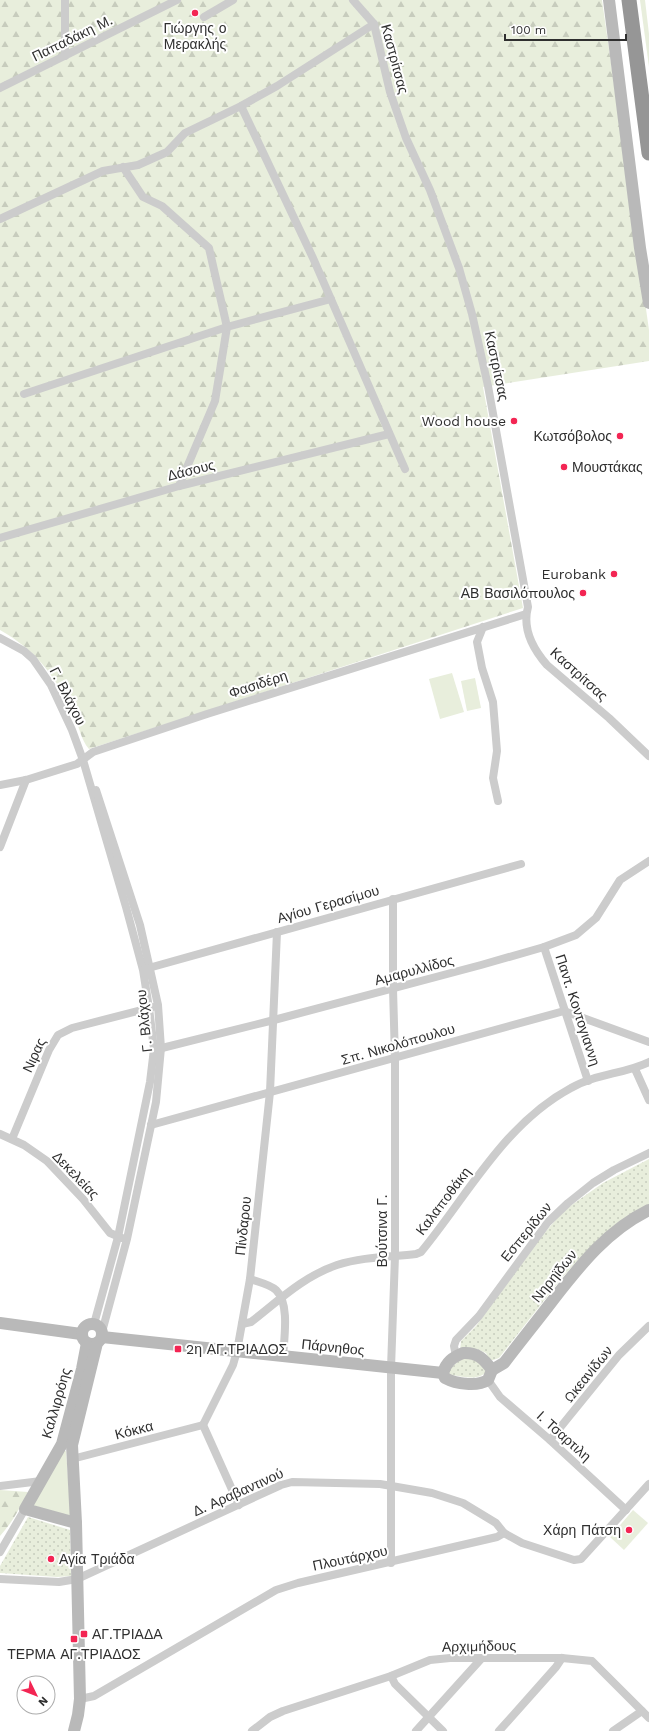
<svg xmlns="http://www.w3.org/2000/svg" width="649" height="1731" viewBox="0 0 649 1731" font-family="'Work Sans',sans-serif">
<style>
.grass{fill:#e8eedc}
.forest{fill:url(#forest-firs)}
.park{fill:url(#park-dots)}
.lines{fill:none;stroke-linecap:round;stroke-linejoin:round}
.street{stroke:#ccc;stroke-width:8}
.secondary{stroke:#b9b9b9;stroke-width:12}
.highway{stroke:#969696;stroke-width:15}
.poi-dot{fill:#f32553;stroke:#fff;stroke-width:1.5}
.labels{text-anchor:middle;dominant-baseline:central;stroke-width:4;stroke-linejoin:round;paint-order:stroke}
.poi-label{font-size:14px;fill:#2f2f2f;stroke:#fff;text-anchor:end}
.street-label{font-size:14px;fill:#2f2f2f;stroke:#fff}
</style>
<defs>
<pattern id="forest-firs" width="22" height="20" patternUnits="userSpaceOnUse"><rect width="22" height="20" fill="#e8eedc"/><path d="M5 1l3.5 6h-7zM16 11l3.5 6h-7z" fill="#c7ccbd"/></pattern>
<pattern id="park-dots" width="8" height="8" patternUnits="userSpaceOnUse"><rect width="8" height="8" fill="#e8eedc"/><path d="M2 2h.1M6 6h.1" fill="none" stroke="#c7ccbd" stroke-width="1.8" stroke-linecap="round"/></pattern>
</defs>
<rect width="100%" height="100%" fill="#fff"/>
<!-- grass -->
<g class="grass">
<path d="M 640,0 L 645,0 L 649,34 L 649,67 Z"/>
<path d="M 452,673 L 464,712 L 440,719 L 429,679 Z"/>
<path d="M 475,678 L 481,708 L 467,711 L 461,681 Z"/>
<path d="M 64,1451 L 66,1451 L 71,1517 L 31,1506 Z"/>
<path d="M 633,1510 L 648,1523 L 624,1550 L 610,1537 Z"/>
</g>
<!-- forest -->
<g class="forest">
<path d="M 0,0 L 602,0 L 649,330 L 649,361 L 483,387 L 523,608 L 89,749 C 81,740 79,726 74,715 C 56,677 37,651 0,630 Z"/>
<path d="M 0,1490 L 28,1492 C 20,1508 12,1523 0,1536 Z"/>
</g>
<!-- park -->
<g class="park">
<path d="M 649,1159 L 649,1205 L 578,1260 L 561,1279 L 499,1358 L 490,1361 L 486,1353 L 477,1349 L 460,1351 L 461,1341 L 476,1326 L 531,1249 L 563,1211 L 603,1183 Z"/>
<path d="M 462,1358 C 473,1357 481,1361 487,1371 C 478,1382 463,1376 450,1375 L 448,1371 Z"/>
<path d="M 28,1517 L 70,1530 L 71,1576 L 57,1577 L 0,1573 L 0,1566 Z"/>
</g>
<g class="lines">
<!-- street -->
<g class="street">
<path d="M 353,0 L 374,24 L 390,92 L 406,138 L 430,190 L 459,268 L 472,314 L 488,386 L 528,607 C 522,629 533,649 547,665 L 609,718 L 649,756"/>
<path d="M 204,17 L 233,0"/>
<path d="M 65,56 L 65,0"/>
<path d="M 0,88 L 177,0"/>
<path d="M 241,106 L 313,258 L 405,469"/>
<path d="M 123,167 L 143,197 L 162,206 L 209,248 L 227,327 L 215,401 L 179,486"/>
<path d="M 0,219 L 103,171 L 138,165 L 167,152 L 185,133 L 241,106 L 277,86 L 374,24"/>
<path d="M 24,394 L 227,327 L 331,299"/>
<path d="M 0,538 L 179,486 L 389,434"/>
<path d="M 483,627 L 477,642 L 482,668 L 493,702 L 497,751 L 493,778 L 498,801"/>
<path d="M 0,638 L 24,651 L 33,659 L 51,685 L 72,730 L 83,760 L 126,907 L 143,970 L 149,1008 L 154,1049 L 150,1082 L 118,1237 L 94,1324"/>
<path d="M 0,785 L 26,780 L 77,764 L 93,752 L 207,714 L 526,614"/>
<path d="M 96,790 L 140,925 L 158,1005 L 161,1048 L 156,1102 L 127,1239 L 102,1332"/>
<path d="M 0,847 L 26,780"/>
<path d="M 544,947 L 588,1081"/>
<path d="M 145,969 L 521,864"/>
<path d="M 158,1049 L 274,1020 L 481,965 L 544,947 L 576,935 L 596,918 L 620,880 L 649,861"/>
<path d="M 635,1069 L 649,1100"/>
<path d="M 151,1125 L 564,1011 L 649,1042"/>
<path d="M 0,1134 L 24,1145 L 47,1161 L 83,1199 L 110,1233 L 122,1238"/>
<path d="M 12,1139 L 49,1050 L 58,1035 L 72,1028 L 153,1007"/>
<path d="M 250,1279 C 258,1282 269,1284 276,1290 C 290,1303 284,1339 283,1357"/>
<path d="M 242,1324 L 251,1322 C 278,1301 304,1276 337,1265 C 362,1257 389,1257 416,1254 L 421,1252 C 468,1195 504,1124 571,1088 C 595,1074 624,1074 649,1062"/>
<path d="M 456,1356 L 454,1346 L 456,1340 L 479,1316 L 548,1222 L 568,1203 L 593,1183 L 614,1170 L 649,1153"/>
<path d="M 488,1380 L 500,1397 L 550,1440 L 626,1510"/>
<path d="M 203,1425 L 233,1365 L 237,1351 L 250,1279 L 270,1092 L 277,932"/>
<path d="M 203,1425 L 239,1505"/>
<path d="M 550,1440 L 619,1355 L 649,1326"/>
<path d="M 72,1459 L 203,1425"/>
<path d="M 0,1486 L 41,1481"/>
<path d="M 0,1552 L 25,1509"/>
<path d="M 391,1563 L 391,1368 L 395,1256 L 395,1058 L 393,989 L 393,899"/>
<path d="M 0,1579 L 59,1582 L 77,1579 L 281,1485 L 292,1482 L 380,1484 L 432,1493 L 463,1503 L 496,1523 L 504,1533 L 522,1543 L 574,1560 L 581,1559 L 649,1484"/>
<path d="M 391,1676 L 395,1684 L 443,1731"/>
<path d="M 80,1699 L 94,1696 L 276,1590 L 298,1583 L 497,1537 L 504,1533"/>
<path d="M 252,1731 L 270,1717 L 283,1711 L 391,1676 L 430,1660 L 450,1658 L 562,1658 L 592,1661 L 649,1718"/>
<path d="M 416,1731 L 481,1659"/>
<path d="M 499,1731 L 556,1667 L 562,1658"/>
<path d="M 613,1731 L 642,1711"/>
</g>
<!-- secondary -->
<g class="secondary">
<path d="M 609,0 L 640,248 L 649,303"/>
<path d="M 0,1323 L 81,1334"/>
<circle cx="92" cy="1334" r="10"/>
<path d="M 102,1337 L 443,1373"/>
<path d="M 463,1353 C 477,1352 484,1359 492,1370 L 488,1380 C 477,1387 456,1384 445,1378 L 443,1373 C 446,1362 453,1357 463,1353 Z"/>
<path d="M 492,1370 L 504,1363 C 520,1342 537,1321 553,1300 C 581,1264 608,1230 649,1210"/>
<path d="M 76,1523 L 25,1509 L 62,1444 L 82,1369 L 87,1343"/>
<path d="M 74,1731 L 78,1715 L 80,1699 L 76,1523 L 72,1445 L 97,1343"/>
</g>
<!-- highway -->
<path class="highway" d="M 629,0 L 649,153"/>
</g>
<!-- markers -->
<g class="poi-dot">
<circle cx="195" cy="13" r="4"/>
<circle cx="514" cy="421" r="4"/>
<circle cx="620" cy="436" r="4"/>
<circle cx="564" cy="467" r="4"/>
<circle cx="614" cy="574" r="4"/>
<circle cx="583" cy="593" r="4"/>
<rect x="174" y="1345" width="8" height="8" rx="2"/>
<circle cx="629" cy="1530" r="4"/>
<circle cx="51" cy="1559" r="4"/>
<rect x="80" y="1630" width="8" height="8" rx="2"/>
<rect x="70" y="1635" width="8" height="8" rx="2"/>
</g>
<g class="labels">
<!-- poi labels -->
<g class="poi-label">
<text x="195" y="28" text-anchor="middle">Γιώργης ο<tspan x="195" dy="16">Μερακλής</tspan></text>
<text x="506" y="421">Wood house</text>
<text x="612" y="436">Κωτσόβολος</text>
<text x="572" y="467" text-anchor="start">Μουστάκας</text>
<text x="606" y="574">Eurobank</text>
<text x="575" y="593">ΑΒ Βασιλόπουλος</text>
<text x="186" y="1349" text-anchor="start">2η ΑΓ.ΤΡΙΑΔΟΣ</text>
<text x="621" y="1530">Χάρη Πάτση</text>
<text x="59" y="1559" text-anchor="start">Αγία Τριάδα</text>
<text x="92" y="1634" text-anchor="start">ΑΓ.ΤΡΙΑΔΑ</text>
<text x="74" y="1654" text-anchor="middle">ΤΕΡΜΑ ΑΓ.ΤΡΙΑΔΟΣ</text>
</g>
<!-- street labels -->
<g class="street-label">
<text transform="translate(72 38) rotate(-26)">Παπαδάκη Μ.</text>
<text transform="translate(395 59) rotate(75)">Καστρίτσας</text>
<text transform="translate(497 366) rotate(78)">Καστρίτσας</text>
<text transform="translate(191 470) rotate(-14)">Δάσους</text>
<text transform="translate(579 674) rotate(42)">Καστρίτσας</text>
<text transform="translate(258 684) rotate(-18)">Φασιδέρη</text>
<text transform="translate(68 696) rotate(63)">Γ. Βλάχου</text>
<text transform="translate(328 904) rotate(-16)">Αγίου Γερασίμου</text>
<text transform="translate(414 970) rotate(-15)">Αμαρυλλίδος</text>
<text transform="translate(578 1010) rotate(72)">Παντ. Κοντογιαννη</text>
<text transform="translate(144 1021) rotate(-96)">Γ. Βλάχου</text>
<text transform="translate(398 1044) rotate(-16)">Σπ. Νικολόπουλου</text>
<text transform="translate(34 1055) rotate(-65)">Νιρας</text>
<text transform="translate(76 1175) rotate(46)">Δεκελείας</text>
<text transform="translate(443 1201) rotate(-53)">Καλαποθάκη</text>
<text transform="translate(243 1226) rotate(-84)">Πίνδαρου</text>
<text transform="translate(382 1231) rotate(-90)">Βούτσινα Γ.</text>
<text transform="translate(526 1232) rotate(-51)">Εσπερίδων</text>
<text transform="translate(554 1276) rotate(-51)">Νηρηϊδων</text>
<text transform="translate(333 1347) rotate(6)">Πάρνηθος</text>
<text transform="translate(588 1374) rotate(-51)">Ωκεανίδων</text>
<text transform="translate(56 1403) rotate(-74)">Καλλιρρόης</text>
<text transform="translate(134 1430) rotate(-14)">Κόκκα</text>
<text transform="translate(564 1436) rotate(42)">Ι. Τσαρτιλη</text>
<text transform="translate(238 1492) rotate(-24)">Δ. Αραβαντινού</text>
<text transform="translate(350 1558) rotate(-12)">Πλουτάρχου</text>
<text transform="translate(479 1646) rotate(-1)">Αρχιμήδους</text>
</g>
</g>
<!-- north arrow -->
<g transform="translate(36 1695) rotate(133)"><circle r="19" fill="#ffffff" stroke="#acacac"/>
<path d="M0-3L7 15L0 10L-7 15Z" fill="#f32553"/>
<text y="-6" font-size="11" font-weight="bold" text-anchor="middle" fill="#2f2f2f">N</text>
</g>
<!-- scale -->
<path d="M505 34v6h121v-6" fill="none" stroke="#2f2f2f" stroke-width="2"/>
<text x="511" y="34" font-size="12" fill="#2f2f2f" stroke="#ffffff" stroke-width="3" paint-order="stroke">100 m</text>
</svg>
